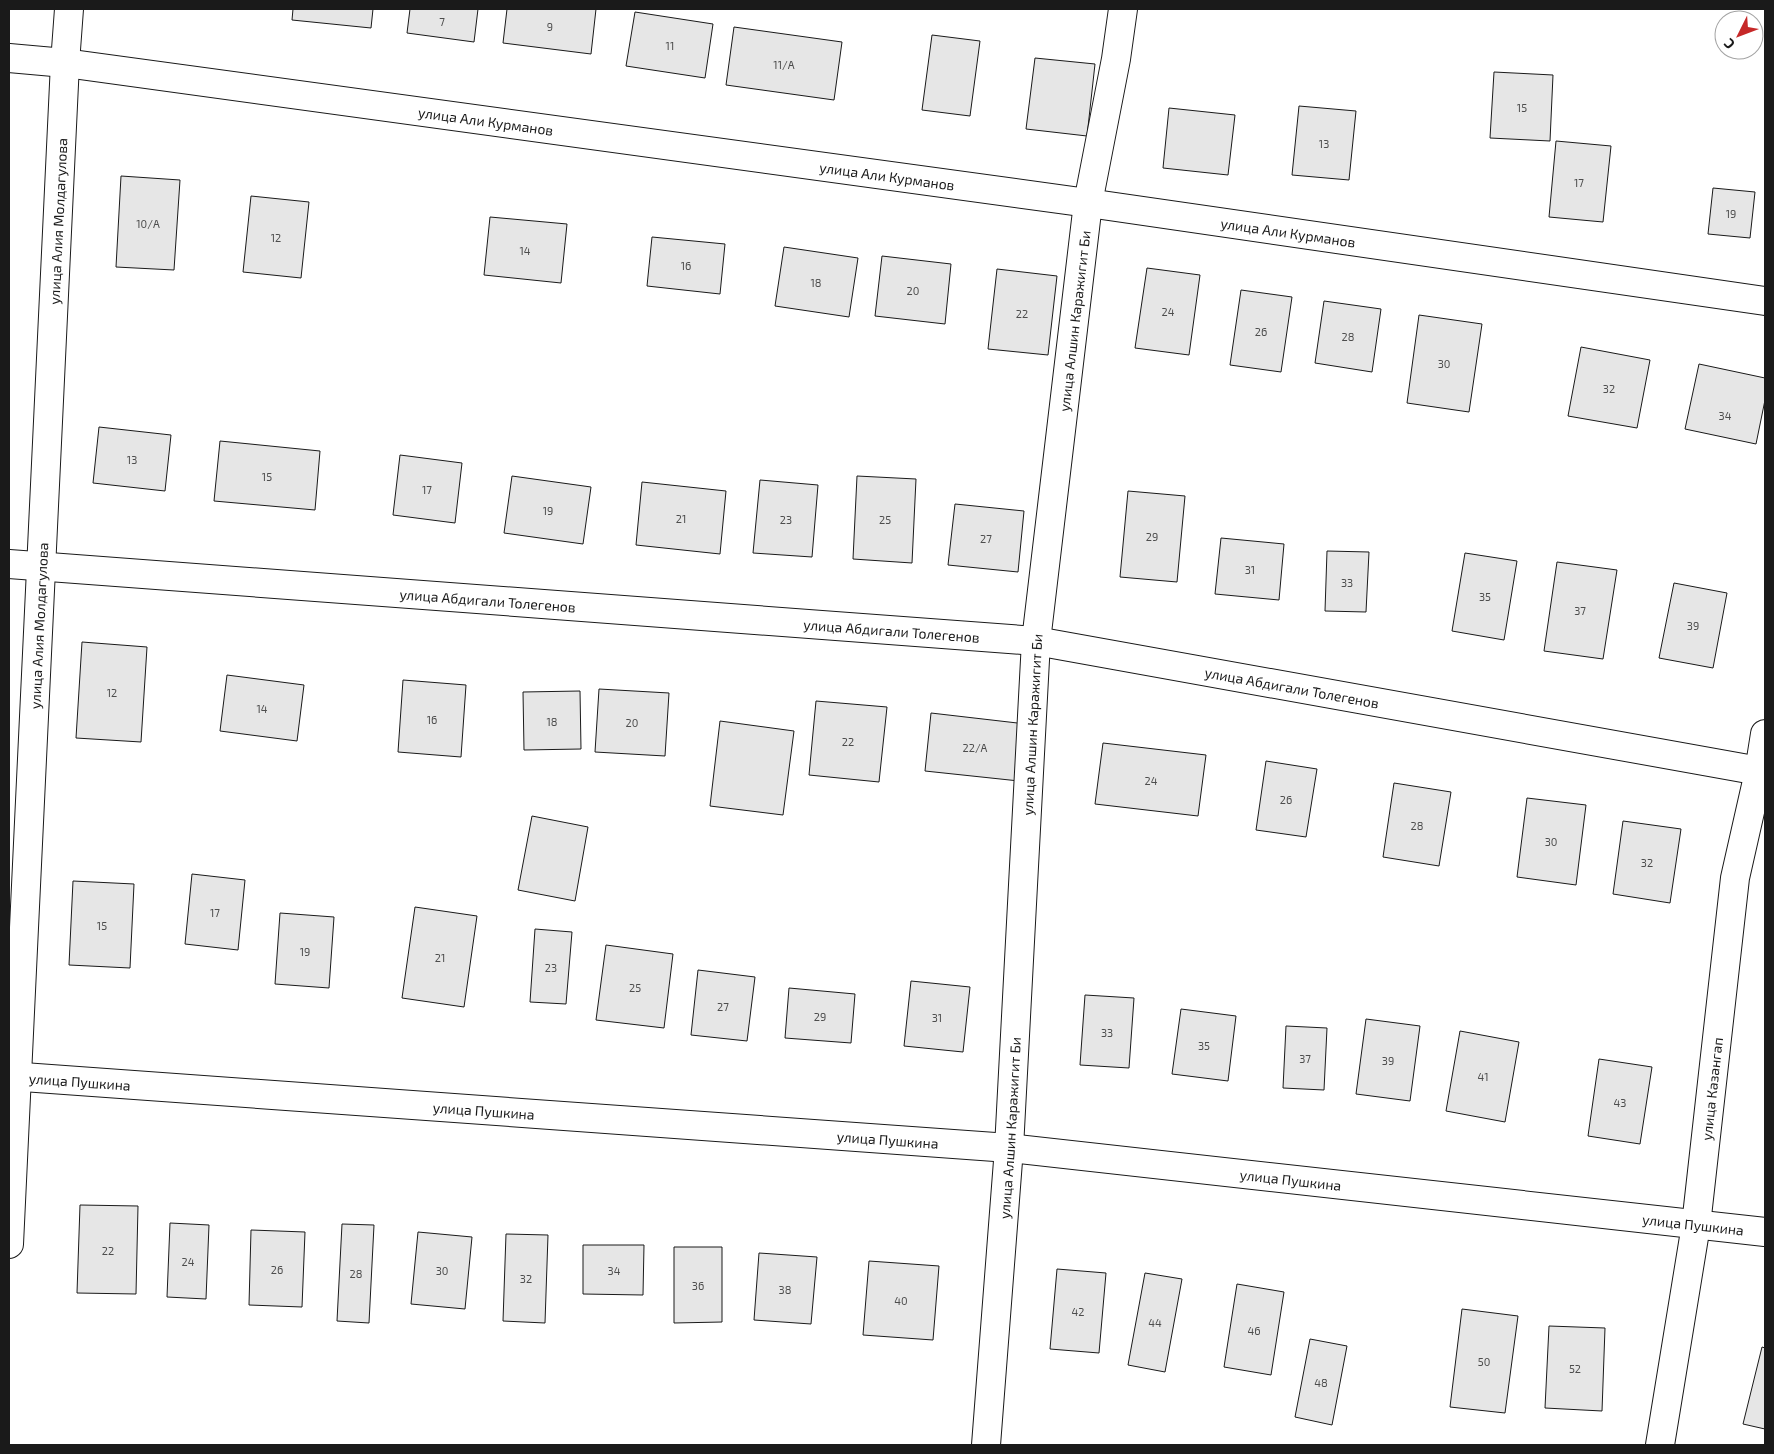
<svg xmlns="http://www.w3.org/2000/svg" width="1774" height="1454" viewBox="0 0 1774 1454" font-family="'Exo 2',sans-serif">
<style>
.building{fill:#e6e6e6;stroke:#1a1a1a}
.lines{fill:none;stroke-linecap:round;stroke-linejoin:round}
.street-casing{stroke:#1a1a1a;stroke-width:30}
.street{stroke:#fff;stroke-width:28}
.labels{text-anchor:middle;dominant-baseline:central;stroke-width:4;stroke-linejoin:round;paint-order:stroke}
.number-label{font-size:11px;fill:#4d4d4d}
.street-label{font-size:14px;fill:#1a1a1a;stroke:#fff}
</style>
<rect width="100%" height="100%" fill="#fff"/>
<!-- building -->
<g class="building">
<path d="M 293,9 L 373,9 L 371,28 L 292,20 Z"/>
<path d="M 410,9 L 478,9 L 474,42 L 407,33 Z"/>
<path d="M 507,9 L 596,9 L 591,54 L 503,43 Z"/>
<path d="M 635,12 L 713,24 L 705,78 L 626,66 Z"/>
<path d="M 734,27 L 842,42 L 834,100 L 726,85 Z"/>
<path d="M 932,35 L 980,41 L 970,116 L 922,110 Z"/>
<path d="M 1035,58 L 1095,64 L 1087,136 L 1026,129 Z"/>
<path d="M 1494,72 L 1553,75 L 1550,141 L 1490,138 Z"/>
<path d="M 1299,106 L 1356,111 L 1349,180 L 1292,175 Z"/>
<path d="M 1169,108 L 1235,115 L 1228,175 L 1163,168 Z"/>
<path d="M 1556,141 L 1611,146 L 1603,222 L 1549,217 Z"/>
<path d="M 121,176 L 180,180 L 174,270 L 116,267 Z"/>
<path d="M 1713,188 L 1755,192 L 1750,238 L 1708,234 Z"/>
<path d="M 251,196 L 309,202 L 301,278 L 243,272 Z"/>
<path d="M 490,217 L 567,224 L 561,283 L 484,275 Z"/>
<path d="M 652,237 L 725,244 L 720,294 L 647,286 Z"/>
<path d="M 784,247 L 858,258 L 849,317 L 775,306 Z"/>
<path d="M 882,256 L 951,264 L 945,324 L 875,316 Z"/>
<path d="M 1147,268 L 1200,275 L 1189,355 L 1135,348 Z"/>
<path d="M 997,269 L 1057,276 L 1048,355 L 988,349 Z"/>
<path d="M 1241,290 L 1292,297 L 1281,372 L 1230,365 Z"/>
<path d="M 1324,301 L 1381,309 L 1372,372 L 1315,363 Z"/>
<path d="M 1419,315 L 1482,324 L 1469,412 L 1407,403 Z"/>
<path d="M 1581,347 L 1650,360 L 1637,428 L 1568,416 Z"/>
<path d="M 1699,364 L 1765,378 L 1765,400 L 1756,444 L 1685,429 Z"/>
<path d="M 99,427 L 171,435 L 165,491 L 93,483 Z"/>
<path d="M 220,441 L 320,451 L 315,510 L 214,501 Z"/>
<path d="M 400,455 L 462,463 L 455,523 L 393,515 Z"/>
<path d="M 512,476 L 591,487 L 583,544 L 504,533 Z"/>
<path d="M 857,476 L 916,479 L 912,563 L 853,559 Z"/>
<path d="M 760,480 L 818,485 L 812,557 L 753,553 Z"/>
<path d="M 642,482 L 726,491 L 720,554 L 636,545 Z"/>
<path d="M 1128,491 L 1185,496 L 1177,582 L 1120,577 Z"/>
<path d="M 955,504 L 1024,511 L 1018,572 L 948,565 Z"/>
<path d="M 1221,538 L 1284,544 L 1279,600 L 1215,594 Z"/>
<path d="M 1327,551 L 1369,552 L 1366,612 L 1325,611 Z"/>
<path d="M 1465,553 L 1517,561 L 1504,640 L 1452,631 Z"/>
<path d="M 1557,562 L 1617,570 L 1603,659 L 1544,651 Z"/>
<path d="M 1674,583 L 1727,593 L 1713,668 L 1659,658 Z"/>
<path d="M 82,642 L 147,647 L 141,742 L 76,738 Z"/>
<path d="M 227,675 L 304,685 L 297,741 L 220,731 Z"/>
<path d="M 403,680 L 466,685 L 461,757 L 398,752 Z"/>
<path d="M 599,689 L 669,693 L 665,756 L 595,752 Z"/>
<path d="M 580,691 L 581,749 L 524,750 L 523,692 Z"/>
<path d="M 816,701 L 887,707 L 879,782 L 809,775 Z"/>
<path d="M 931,713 L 1026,724 L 1019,781 L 925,771 Z"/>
<path d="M 720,721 L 794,731 L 783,815 L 710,806 Z"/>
<path d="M 1103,743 L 1206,755 L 1198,816 L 1095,804 Z"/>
<path d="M 1266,761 L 1317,769 L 1306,837 L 1256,830 Z"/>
<path d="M 1394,783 L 1451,792 L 1439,866 L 1383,857 Z"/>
<path d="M 1527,798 L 1586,805 L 1576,885 L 1517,877 Z"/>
<path d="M 532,816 L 588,827 L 575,901 L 518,890 Z"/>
<path d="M 1623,821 L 1681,829 L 1670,903 L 1613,894 Z"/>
<path d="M 192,874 L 245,880 L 238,950 L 185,944 Z"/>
<path d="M 73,881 L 134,884 L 130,968 L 69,965 Z"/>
<path d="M 415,907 L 477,916 L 464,1007 L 402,998 Z"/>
<path d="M 280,913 L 334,917 L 329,988 L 275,984 Z"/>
<path d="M 535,929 L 572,932 L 566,1004 L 530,1002 Z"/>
<path d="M 606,945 L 673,954 L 664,1028 L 596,1020 Z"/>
<path d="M 698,970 L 755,977 L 747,1041 L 691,1035 Z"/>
<path d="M 911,981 L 970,987 L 963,1052 L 904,1046 Z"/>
<path d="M 789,988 L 855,994 L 851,1043 L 785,1038 Z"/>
<path d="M 1085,995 L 1134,998 L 1129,1068 L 1080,1065 Z"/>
<path d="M 1181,1009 L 1236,1016 L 1228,1081 L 1172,1074 Z"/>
<path d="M 1366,1019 L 1420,1026 L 1410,1101 L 1356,1094 Z"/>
<path d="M 1286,1026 L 1327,1028 L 1324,1090 L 1283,1088 Z"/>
<path d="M 1460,1031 L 1519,1042 L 1505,1122 L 1446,1111 Z"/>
<path d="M 1599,1059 L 1652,1067 L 1640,1144 L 1588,1136 Z"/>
<path d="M 80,1205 L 138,1206 L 136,1294 L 77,1293 Z"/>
<path d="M 170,1223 L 209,1225 L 206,1299 L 167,1297 Z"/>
<path d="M 342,1224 L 374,1225 L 369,1323 L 337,1321 Z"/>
<path d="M 251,1230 L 305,1232 L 302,1307 L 249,1305 Z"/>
<path d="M 418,1232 L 472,1237 L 465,1309 L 411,1304 Z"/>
<path d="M 506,1234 L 548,1235 L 545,1323 L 503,1321 Z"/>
<path d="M 583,1245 L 644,1245 L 643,1295 L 583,1294 Z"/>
<path d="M 674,1247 L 722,1247 L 722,1322 L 674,1323 Z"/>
<path d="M 759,1253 L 817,1257 L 811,1324 L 754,1320 Z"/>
<path d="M 869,1261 L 939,1266 L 933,1340 L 863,1335 Z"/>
<path d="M 1057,1269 L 1106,1273 L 1099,1353 L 1050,1349 Z"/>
<path d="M 1145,1273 L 1182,1279 L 1165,1372 L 1128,1365 Z"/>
<path d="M 1237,1284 L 1284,1292 L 1271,1375 L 1224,1367 Z"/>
<path d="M 1462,1309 L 1518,1316 L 1505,1413 L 1450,1407 Z"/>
<path d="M 1549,1326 L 1605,1328 L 1602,1411 L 1545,1408 Z"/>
<path d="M 1310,1339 L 1347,1346 L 1332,1425 L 1295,1417 Z"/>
<path d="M 1762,1347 L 1765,1348 L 1765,1429 L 1743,1424 Z"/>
</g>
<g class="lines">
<!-- street casing -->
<g class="street-casing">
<g id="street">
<path id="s1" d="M 9,58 L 65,63 L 1088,203 L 1765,301"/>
<path id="s2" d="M 9,564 L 1036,641 L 1765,772"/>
<path id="s3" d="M 9,1076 L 1009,1148 L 1765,1232"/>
<path id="s4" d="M 9,1244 L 65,63 L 69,9"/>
<path id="s5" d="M 986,1445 L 1009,1148 L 1036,641 L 1088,203 L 1116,59 L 1123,9"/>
<path id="s6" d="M 1660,1445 L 1696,1225 L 1735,878 L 1759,772 L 1765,734"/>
</g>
</g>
<!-- street -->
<use href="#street" class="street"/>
</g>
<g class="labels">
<!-- number labels -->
<g class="number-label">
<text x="442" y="21">7</text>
<text x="550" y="26">9</text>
<text x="670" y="45">11</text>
<text x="784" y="64">11/А</text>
<text x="1522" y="107">15</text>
<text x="1324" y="143">13</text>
<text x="1579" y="182">17</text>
<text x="1731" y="213">19</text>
<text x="148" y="223">10/А</text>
<text x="276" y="237">12</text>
<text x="525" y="250">14</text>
<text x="686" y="265">16</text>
<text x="816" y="282">18</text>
<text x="913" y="290">20</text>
<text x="1168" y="311">24</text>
<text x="1022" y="313">22</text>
<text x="1261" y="331">26</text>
<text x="1348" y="336">28</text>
<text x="1444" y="363">30</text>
<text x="1609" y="388">32</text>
<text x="1725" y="415">34</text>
<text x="132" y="459">13</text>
<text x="267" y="476">15</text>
<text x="427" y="489">17</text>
<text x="548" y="510">19</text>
<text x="681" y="518">21</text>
<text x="786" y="519">23</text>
<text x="885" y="519">25</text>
<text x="1152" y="536">29</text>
<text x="986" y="538">27</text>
<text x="1250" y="569">31</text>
<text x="1347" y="582">33</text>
<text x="1485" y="596">35</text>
<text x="1580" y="610">37</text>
<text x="1693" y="625">39</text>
<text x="112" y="692">12</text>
<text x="262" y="708">14</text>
<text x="432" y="719">16</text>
<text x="552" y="721">18</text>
<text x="632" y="722">20</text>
<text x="848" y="741">22</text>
<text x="975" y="747">22/А</text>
<text x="1151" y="780">24</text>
<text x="1286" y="799">26</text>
<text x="1417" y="825">28</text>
<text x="1551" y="841">30</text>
<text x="1647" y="862">32</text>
<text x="215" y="912">17</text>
<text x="102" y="925">15</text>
<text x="305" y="951">19</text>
<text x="440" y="957">21</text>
<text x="551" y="967">23</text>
<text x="635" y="987">25</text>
<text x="723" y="1006">27</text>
<text x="820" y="1016">29</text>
<text x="937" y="1017">31</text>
<text x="1107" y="1032">33</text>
<text x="1204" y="1045">35</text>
<text x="1305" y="1058">37</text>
<text x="1388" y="1060">39</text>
<text x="1483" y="1076">41</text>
<text x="1620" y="1102">43</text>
<text x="108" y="1250">22</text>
<text x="188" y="1261">24</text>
<text x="277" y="1269">26</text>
<text x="442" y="1270">30</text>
<text x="614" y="1270">34</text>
<text x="356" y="1273">28</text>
<text x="526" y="1278">32</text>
<text x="698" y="1285">36</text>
<text x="785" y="1289">38</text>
<text x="901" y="1300">40</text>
<text x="1078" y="1311">42</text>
<text x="1155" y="1322">44</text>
<text x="1254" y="1330">46</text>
<text x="1484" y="1361">50</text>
<text x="1575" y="1368">52</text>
<text x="1321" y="1382">48</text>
</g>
<!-- street labels -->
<g class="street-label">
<text stroke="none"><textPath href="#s1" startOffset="481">улица Али Курманов</textPath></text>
<text stroke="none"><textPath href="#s1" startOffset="886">улица Али Курманов</textPath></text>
<text stroke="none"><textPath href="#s4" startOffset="1024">улица Алия Молдагулова</textPath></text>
<text stroke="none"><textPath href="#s1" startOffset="1291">улица Али Курманов</textPath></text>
<text stroke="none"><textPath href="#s5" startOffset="1128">улица Алшин Каражигит Би</textPath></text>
<text stroke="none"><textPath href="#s2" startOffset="480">улица Абдигали Толегенов</textPath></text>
<text stroke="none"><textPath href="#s4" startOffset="619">улица Алия Молдагулова</textPath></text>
<text stroke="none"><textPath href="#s2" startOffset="885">улица Абдигали Толегенов</textPath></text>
<text stroke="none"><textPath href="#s2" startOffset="1290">улица Абдигали Толегенов</textPath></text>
<text stroke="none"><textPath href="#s5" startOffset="722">улица Алшин Каражигит Би</textPath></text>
<text stroke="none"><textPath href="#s3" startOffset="71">улица Пушкина</textPath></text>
<text stroke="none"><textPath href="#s6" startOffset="360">улица Казангап</textPath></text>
<text stroke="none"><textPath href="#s3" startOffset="476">улица Пушкина</textPath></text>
<text stroke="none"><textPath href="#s5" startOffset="318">улица Алшин Каражигит Би</textPath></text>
<text stroke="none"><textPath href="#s3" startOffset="881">улица Пушкина</textPath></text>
<text stroke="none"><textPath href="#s3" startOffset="1286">улица Пушкина</textPath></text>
<text stroke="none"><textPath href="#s3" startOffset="1691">улица Пушкина</textPath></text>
</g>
</g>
<!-- border -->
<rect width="1774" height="1454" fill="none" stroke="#1a1a1a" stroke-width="20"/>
<!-- north arrow -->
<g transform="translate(1739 35) rotate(228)"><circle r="24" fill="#ffffff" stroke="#a3a3a3"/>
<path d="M0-4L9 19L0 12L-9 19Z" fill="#c62828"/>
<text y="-8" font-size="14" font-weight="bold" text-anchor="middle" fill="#1a1a1a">С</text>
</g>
</svg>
